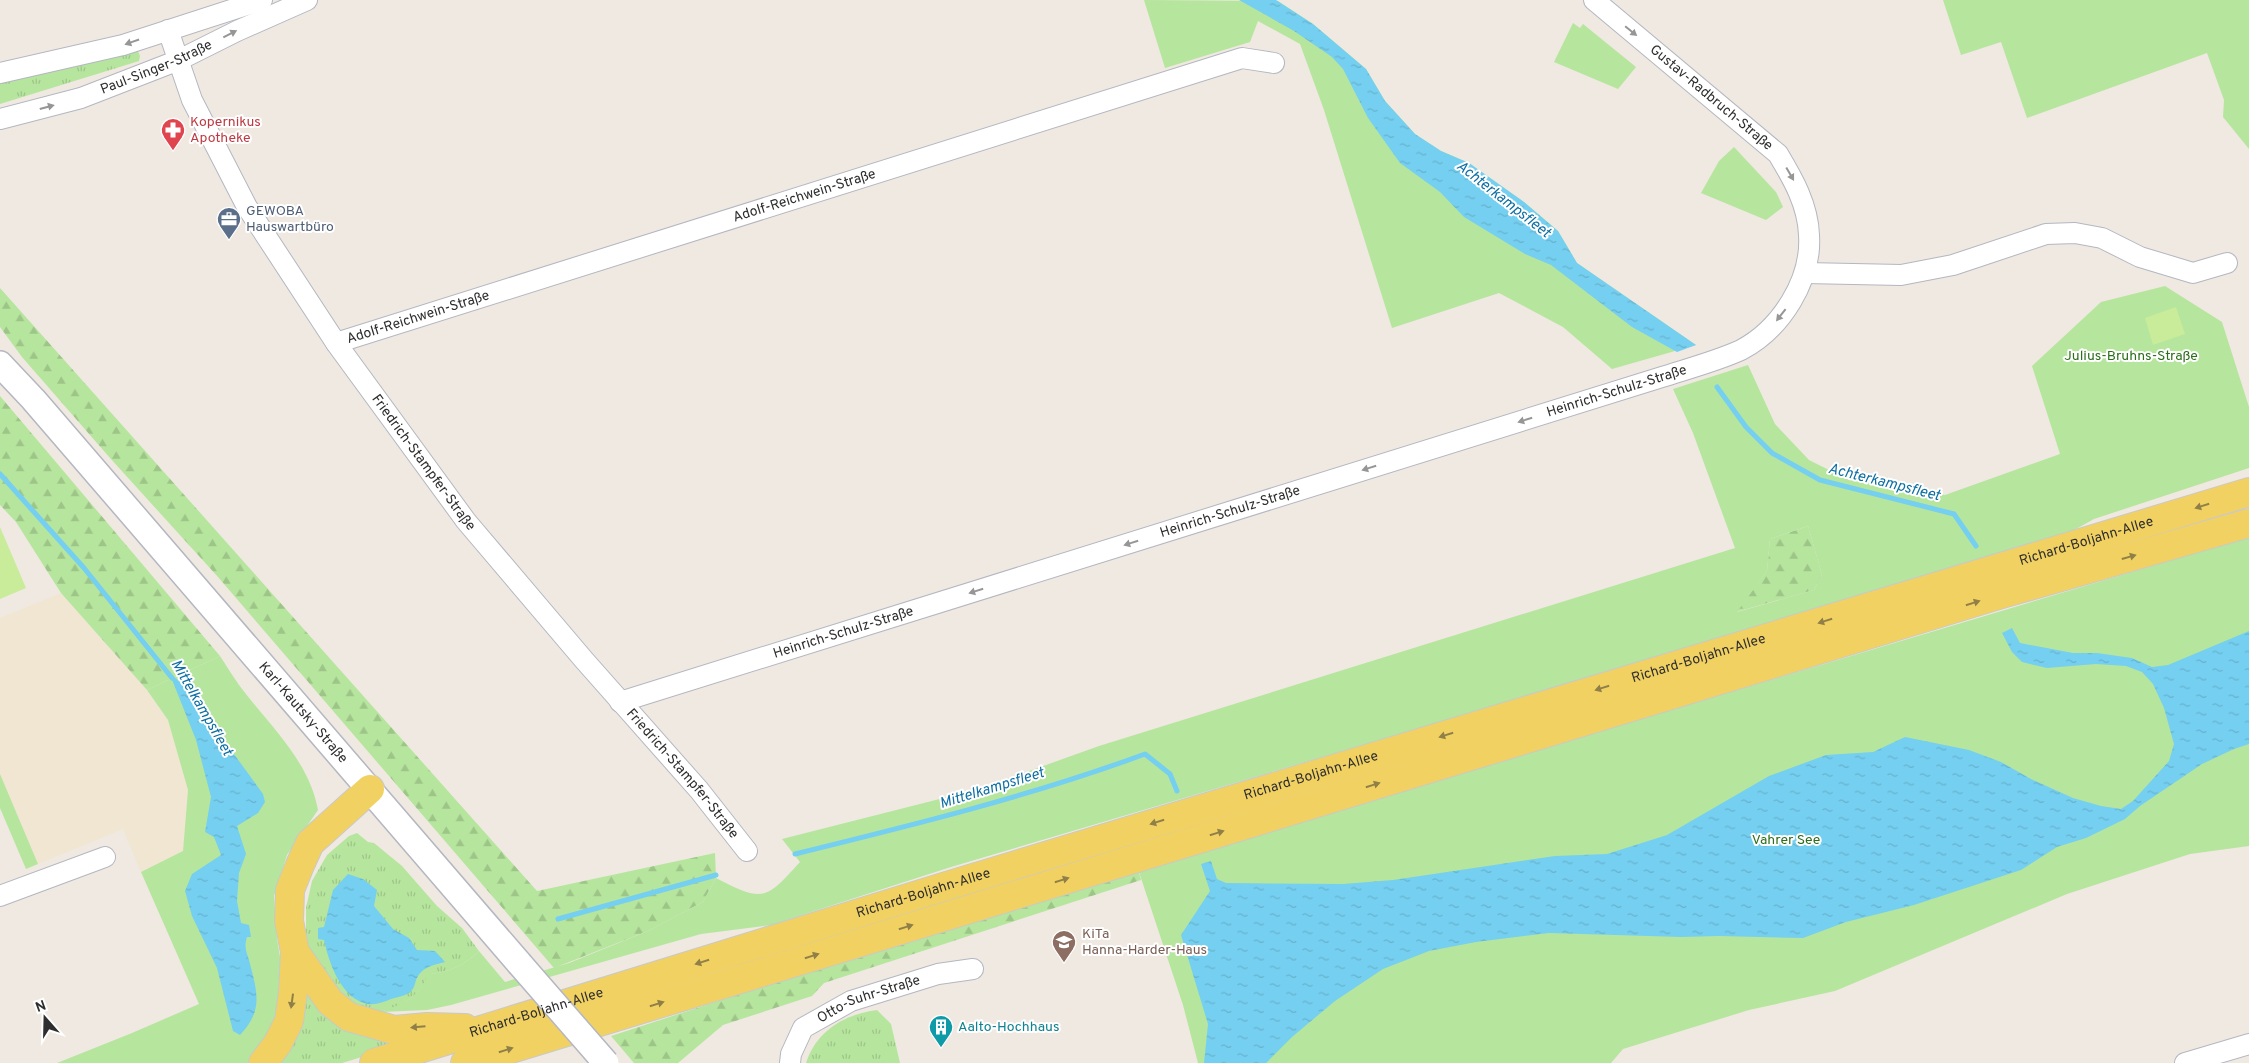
<svg xmlns="http://www.w3.org/2000/svg" width="2249" height="1063" viewBox="0 0 2249 1063" font-family="Overpass,sans-serif">
<style>
.education{fill:#f0e6d1}
.grass{fill:url(#grass-tufts)}
.forest{fill:url(#forest-firs)}
.park{fill:#b6e59e;fill-rule:evenodd}
.pitch{fill:#c9ec9a}
.water{fill:url(#water-ripples)}
.lines{fill:none;stroke-linecap:round;stroke-linejoin:round}
.stream{stroke:#75cff0;stroke-width:5}
.minor-casing{stroke:#b4b7c1;stroke-width:22}
.tertiary-casing{stroke:#b4b7c1;stroke-width:28}
.primary-casing{stroke:#c9c9c9;stroke-width:30}
.minor{stroke:#fff;stroke-width:20}
.tertiary{stroke:#fff;stroke-width:25}
.primary{stroke:#f2d163;stroke-width:28}
.tertiary-bridge-casing{stroke:#b4b7c1;stroke-width:28;stroke-linecap:butt}
.tertiary-bridge{stroke:#fff;stroke-width:25}
.oneway{fill:#969696}
.oneway2{fill:#908048}
.labels{text-anchor:middle;dominant-baseline:central;stroke-width:4;stroke-linejoin:round;paint-order:stroke}
.street-label{font-size:14px;fill:#2e2e2e;stroke:#fff}
.health-label{font-size:14px;fill:#be3a42;stroke:#fff;text-anchor:start}
.service-label{font-size:14px;fill:#4e5e75;stroke:#fff;text-anchor:start}
.park-label{font-size:14px;fill:#2c6e1b;stroke:#fff}
.education-label{font-size:14px;fill:#785e54;stroke:#fff;text-anchor:start}
.culture-label{font-size:14px;fill:#0d838f;stroke:#fff;text-anchor:start}
.water-label{font-size:15px;font-style:italic;fill:#0d6fa3;stroke:#fff}
</style>
<defs>
<pattern id="grass-tufts" width="24" height="20" patternUnits="userSpaceOnUse" patternTransform="scale(1.25)"><rect width="24" height="20" fill="#b6e59e"/><path d="M3 7l-1-3M5 7V3M7 7l1-3M15 17l-1-3M17 17v-4M19 17l1-3" fill="none" stroke="#9dc588"/></pattern>
<pattern id="forest-firs" width="22" height="20" patternUnits="userSpaceOnUse" patternTransform="scale(1.25)"><rect width="22" height="20" fill="#b6e59e"/><path d="M5 1l3.5 6h-7zM16 11l3.5 6h-7z" fill="#9dc588"/></pattern>
<pattern id="water-ripples" width="26" height="14" patternUnits="userSpaceOnUse" patternTransform="scale(1.25)"><rect width="26" height="14" fill="#75cff0"/><path d="M2 4q2-2 4 0t4 0M15 11q2-2 4 0t4 0" fill="none" stroke="#66b2ce"/></pattern>
</defs>
<rect width="100%" height="100%" fill="#efe9e1"/>
<!-- education -->
<path class="education" d="M 61,593 L 147,690 L 168,720 L 188,790 L 183,851 L 141,872 L 123,829 L 38,864 L 0,774 L 0,618 Z"/>
<!-- grass -->
<g class="grass">
<path d="M 132,49 L 138,51 L 140,56 L 139,61 L 0,104 L 0,80 Z"/>
<path d="M 357,833 L 368,842 L 374,843 L 402,866 L 437,906 L 462,928 L 479,951 C 464,965 451,972 430,974 C 412,1005 398,1007 365,1016 L 345,1004 L 313,963 L 306,938 L 306,908 L 312,881 L 327,855 L 349,836 Z"/>
<path d="M 298,970 L 408,1043 L 342,1063 L 273,1063 Z"/>
<path d="M 877,1010 L 891,1024 L 900,1063 L 806,1063 C 816,1031 845,1014 877,1010 Z"/>
</g>
<!-- forest -->
<g class="forest">
<path d="M 0,288 L 537,891 L 715,853 L 716,878 L 703,902 L 648,931 L 554,968 L 218,577 L 110,458 L 22,357 L 0,327 Z"/>
<path d="M 0,396 L 220,656 L 147,690 L 61,593 L 16,522 L 0,505 Z"/>
<path d="M 1808,526 L 1822,575 L 1814,590 L 1736,612 L 1767,571 L 1770,539 Z"/>
<path d="M 1138,869 L 1141,880 L 824,983 L 812,996 L 723,1025 L 678,1063 L 634,1063 L 611,1036 L 921,935 Z"/>
</g>
<!-- park -->
<g class="park">
<path d="M 1144,0 L 1278,1 L 1313,24 L 1366,69 L 1385,101 L 1415,134 L 1441,151 L 1469,163 L 1524,202 L 1558,231 L 1577,263 L 1696,345 L 1612,369 L 1563,327 L 1499,293 L 1392,328 L 1324,110 L 1300,44 L 1258,21 L 1250,42 L 1165,68 Z"/>
<path d="M 1943,0 L 2249,0 L 2249,149 L 2223,117 L 2224,100 L 2207,53 L 2027,118 L 2001,42 L 1961,55 Z"/>
<path d="M 1573,23 L 1580,28 L 1583,24 L 1636,67 L 1618,89 L 1554,62 Z"/>
<path d="M 1734,147 L 1776,192 L 1783,207 L 1766,220 L 1701,193 L 1719,161 Z"/>
<path d="M 2165,286 L 2222,322 L 2249,407 L 2249,468 L 2094,519 L 2058,539 L 951,867 L 771,925 L 701,934 L 451,1005 L 427,1010 L 381,1012 C 408,1001 414,1001 429,974 C 451,972 464,965 479,951 L 505,982 L 569,963 L 648,931 L 703,902 L 716,878 C 763,902 765,901 800,862 L 782,839 L 979,789 L 1099,746 L 1735,548 L 1693,433 L 1673,389 L 1748,365 L 1775,424 L 1809,460 L 1849,480 L 1945,495 L 2060,454 L 2032,366 L 2101,302 ZM 1808,526 L 1822,575 L 1814,590 L 1737,612 L 1767,571 L 1770,539 Z"/>
<path d="M 2249,537 L 2249,846 L 2190,854 L 2067,894 L 1835,991 L 1749,1010 L 1623,1049 L 1611,1063 L 1198,1063 L 1183,1005 L 1138,869 Z"/>
<path d="M 220,656 C 226,665 232,675 239,685 C 268,724 309,760 318,810 L 287,855 L 274,896 L 277,939 L 285,987 L 281,1020 L 254,1063 L 57,1063 L 132,1033 L 199,1004 L 141,872 L 183,851 L 188,790 L 168,720 L 147,690 Z"/>
<path d="M 0,774 L 38,864 L 26,869 L 0,808 Z"/>
</g>
<!-- pitch -->
<g class="pitch">
<path d="M 2176,307 L 2185,334 L 2153,345 L 2145,318 Z"/>
<path d="M 0,527 L 26,588 L 0,599 Z"/>
</g>
<!-- water -->
<g class="water">
<path d="M 1239,0 L 1276,0 L 1313,24 L 1366,69 L 1385,101 L 1415,134 L 1441,151 L 1469,163 L 1524,202 L 1558,231 L 1577,263 L 1696,345 L 1677,352 L 1632,327 L 1551,265 L 1525,254 L 1464,217 L 1440,192 L 1400,163 L 1368,118 L 1343,69 L 1332,57 L 1294,31 Z"/>
<path d="M 2012,628 L 2020,643 L 2073,653 L 2097,653 L 2132,658 L 2152,667 L 2168,665 L 2249,631 L 2249,744 L 2234,749 L 2202,764 L 2140,806 L 2125,819 L 2086,838 L 2057,847 L 2021,870 L 1914,905 L 1846,922 L 1803,938 L 1719,936 L 1681,937 L 1549,933 L 1476,942 L 1429,951 L 1383,969 L 1335,1001 L 1292,1037 L 1266,1063 L 1204,1063 L 1208,1024 L 1181,935 L 1210,891 L 1201,864 L 1211,861 L 1217,879 L 1226,883 L 1343,884 L 1393,880 L 1555,856 L 1607,854 L 1667,835 L 1769,776 L 1826,755 L 1873,752 L 1905,737 L 1969,750 L 2001,762 L 2031,779 L 2073,798 L 2101,806 L 2121,809 L 2133,801 L 2169,761 L 2174,744 L 2164,708 L 2153,684 L 2142,672 L 2126,666 L 2096,664 L 2047,668 L 2022,662 L 2012,652 L 2002,633 Z"/>
<path d="M 169,672 L 186,688 L 263,794 L 265,802 L 258,813 L 237,826 L 246,854 L 239,873 L 237,901 L 241,923 L 249,925 L 251,937 L 247,937 C 244,946 246,951 249,960 C 257,991 264,1010 240,1035 L 233,1031 L 217,968 L 192,916 L 185,891 L 192,874 L 221,855 L 214,837 L 205,832 L 211,797 L 196,740 Z"/>
<path d="M 348,874 L 363,879 L 377,890 L 374,906 L 393,929 L 409,938 L 417,950 L 435,951 L 445,962 C 435,965 424,966 418,976 C 414,982 416,988 409,993 C 404,996 397,997 391,999 C 384,1002 376,1005 368,1004 C 341,999 329,963 324,940 L 318,939 L 318,928 L 324,927 L 333,890 Z"/>
</g>
<g class="lines">
<!-- stream -->
<g class="stream">
<path d="M 1717,387 L 1746,427 L 1772,453 L 1820,480 L 1954,514 L 1976,546"/>
<path d="M 0,474 L 84,568 L 172,678"/>
<path d="M 795,854 C 913,825 1031,796 1145,754 L 1170,774 L 1177,791"/>
<path d="M 558,919 L 716,875"/>
</g>
<!-- minor casing -->
<g class="minor-casing">
<g id="minor">
<path id="s1" d="M 168,30 L 192,100 L 247,207 L 336,343 L 466,521 L 584,660 L 699,790 L 747,851"/>
<path d="M 0,73 L 123,45 L 262,0"/>
<path id="s2" d="M 0,119 L 81,98 L 179,60 L 237,31 L 307,0"/>
<path d="M 1805,273 L 1901,275 L 1953,265 L 2046,234 L 2075,233 L 2102,238 L 2140,257 L 2193,273 L 2227,263"/>
<path id="s3" d="M 336,343 L 1242,58 L 1274,63"/>
<path id="s4" d="M 620,702 L 1662,377 C 1687,369 1717,361 1741,350 C 1781,329 1812,280 1809,235 C 1808,205 1793,179 1778,154 L 1594,0"/>
<path d="M 0,896 L 105,857"/>
<path id="s5" d="M 790,1063 L 791,1054 L 803,1028 L 851,1001 L 938,974 L 973,969"/>
<path d="M 2185,1063 L 2249,1044"/>
</g>
</g>
<!-- tertiary casing -->
<g class="tertiary-casing">
<g id="tertiary">
<path id="s6" d="M 0,364 L 33,399 L 519,963"/>
</g>
</g>
<!-- primary casing -->
<g class="primary-casing">
<g id="primary">
<path d="M 295,952 L 330,1002 L 349,1017 L 394,1030 L 427,1027 L 465,1028"/>
<path d="M 263,1063 L 278,1043 L 289,1021 L 293,992 L 295,952 L 289,921 L 290,890 L 300,865 L 310,843 L 370,789"/>
<path id="s7" d="M 374,1063 L 953,884 L 2249,492"/>
<path d="M 465,1063 L 2002,594 L 2249,523"/>
</g>
</g>
<!-- minor -->
<use href="#minor" class="minor"/>
<!-- tertiary -->
<use href="#tertiary" class="tertiary"/>
<!-- primary -->
<use href="#primary" class="primary"/>
<!-- tertiary-bridge casing -->
<g class="tertiary-bridge-casing">
<path id="tertiary-bridge" d="M 519,963 L 606,1063"/>
</g>
<!-- tertiary-bridge -->
<use href="#tertiary-bridge" class="tertiary-bridge"/>
</g>
<!-- one-way arrows -->
<defs><path id="oneway-solid" d="M-6-.8H1V-3.2L6.5 0L1 3.2V.8H-6Z" transform="scale(1.25)"/></defs>
<g class="oneway">
<use href="#oneway-solid" transform="translate(1631 31) rotate(39)"/>
<use href="#oneway-solid" transform="translate(230 34) rotate(-27)"/>
<use href="#oneway-solid" transform="translate(132 42) rotate(161)"/>
<use href="#oneway-solid" transform="translate(47 107) rotate(-15)"/>
<use href="#oneway-solid" transform="translate(1790 174) rotate(60)"/>
<use href="#oneway-solid" transform="translate(1781 315) rotate(128)"/>
<use href="#oneway-solid" transform="translate(1525 420) rotate(163)"/>
<use href="#oneway-solid" transform="translate(1369 468) rotate(163)"/>
<use href="#oneway-solid" transform="translate(1131 543) rotate(163)"/>
<use href="#oneway-solid" transform="translate(976 591) rotate(163)"/>
</g>
<g class="oneway2">
<use href="#oneway-solid" transform="translate(2202 506) rotate(163)"/>
<use href="#oneway-solid" transform="translate(2129 557) rotate(-16)"/>
<use href="#oneway-solid" transform="translate(1973 603) rotate(-18)"/>
<use href="#oneway-solid" transform="translate(1825 621) rotate(163)"/>
<use href="#oneway-solid" transform="translate(1602 688) rotate(163)"/>
<use href="#oneway-solid" transform="translate(1446 735) rotate(163)"/>
<use href="#oneway-solid" transform="translate(1373 785) rotate(-17)"/>
<use href="#oneway-solid" transform="translate(1157 822) rotate(163)"/>
<use href="#oneway-solid" transform="translate(1217 833) rotate(-17)"/>
<use href="#oneway-solid" transform="translate(1062 880) rotate(-17)"/>
<use href="#oneway-solid" transform="translate(906 927) rotate(-17)"/>
<use href="#oneway-solid" transform="translate(812 956) rotate(-17)"/>
<use href="#oneway-solid" transform="translate(702 962) rotate(162)"/>
<use href="#oneway-solid" transform="translate(292 1001) rotate(98)"/>
<use href="#oneway-solid" transform="translate(657 1004) rotate(-17)"/>
<use href="#oneway-solid" transform="translate(418 1027) rotate(175)"/>
<use href="#oneway-solid" transform="translate(506 1050) rotate(-17)"/>
</g>
<!-- icons -->
<defs>
<g id="pharmacy-pin" transform="scale(1.25)"><path d="M0 17L-7.5 6A9.5 9.5 0 1 1 7.5 6Z" fill="#e0444e" stroke="#fff"/><path d="M-2-6h4v4h4v4h-4v4h-4v-4h-4v-4h4Z" fill="#fff"/></g>
<g id="office-pin" transform="scale(1.25)"><path d="M0 17L-7.5 6A9.5 9.5 0 1 1 7.5 6Z" fill="#5c6f8a" stroke="#fff"/><path d="M-6-3h4V-5.5h4V-3h4V5H-6ZM-1-4.5V-3h2v-1.5ZM-6 0V1H6V0Z" fill="#fff"/></g>
<g id="school-pin" transform="scale(1.25)"><path d="M0 17L-7.5 6A9.5 9.5 0 1 1 7.5 6Z" fill="#8d6e63" stroke="#fff"/><path d="M0-5L7-2L0 1L-7-2ZM-4 1L0 2.5L4 1V4Q0 6-4 4Z" fill="#fff"/></g>
<g id="building-pin" transform="scale(1.25)"><path d="M0 17L-7.5 6A9.5 9.5 0 1 1 7.5 6Z" fill="#0f9aa8" stroke="#fff"/><path d="M-4-6H4V6H1V3H-1V6H-4ZM-2.5-4.3h1.7v1.8h-1.7ZM.8-4.3h1.7v1.8H.8ZM-2.5-1h1.7V.8h-1.7ZM.8-1h1.7V.8H.8Z" fill="#fff"/></g>
</defs>
<g fill-rule="evenodd">
<use href="#pharmacy-pin" x="173" y="130"/>
<use href="#office-pin" x="229" y="219"/>
<use href="#school-pin" x="1064" y="942"/>
<use href="#building-pin" x="941" y="1027"/>
</g>
<g class="labels">
<!-- street labels -->
<g class="street-label">
<text stroke="none"><textPath href="#s2" startOffset="165">Paul-Singer-Straße</textPath></text>
<text transform="translate(1711 98) rotate(40)">Gustav-Radbruch-Straße</text>
<text stroke="none"><textPath href="#s3" startOffset="491">Adolf-Reichwein-Straße</textPath></text>
<text stroke="none"><textPath href="#s3" startOffset="86">Adolf-Reichwein-Straße</textPath></text>
<text stroke="none"><textPath href="#s4" startOffset="1044">Heinrich-Schulz-Straße</textPath></text>
<text stroke="none"><textPath href="#s1" startOffset="505">Friedrich-Stampfer-Straße</textPath></text>
<text stroke="none"><textPath href="#s4" startOffset="639">Heinrich-Schulz-Straße</textPath></text>
<text stroke="none"><textPath href="#s7" startOffset="1790">Richard-Boljahn-Allee</textPath></text>
<text stroke="none"><textPath href="#s4" startOffset="234">Heinrich-Schulz-Straße</textPath></text>
<text stroke="none"><textPath href="#s7" startOffset="1385">Richard-Boljahn-Allee</textPath></text>
<text stroke="none"><textPath href="#s6" startOffset="462">Karl-Kautsky-Straße</textPath></text>
<text stroke="none"><textPath href="#s1" startOffset="910">Friedrich-Stampfer-Straße</textPath></text>
<text stroke="none"><textPath href="#s7" startOffset="980">Richard-Boljahn-Allee</textPath></text>
<text stroke="none"><textPath href="#s7" startOffset="575">Richard-Boljahn-Allee</textPath></text>
<text stroke="none"><textPath href="#s5" startOffset="110">Otto-Suhr-Straße</textPath></text>
<text stroke="none"><textPath href="#s7" startOffset="170">Richard-Boljahn-Allee</textPath></text>
</g>
<!-- health labels -->
<g class="health-label">
<text x="190" y="122">Kopernikus<tspan x="190" dy="16">Apotheke</tspan></text>
</g>
<!-- service labels -->
<g class="service-label">
<text x="246" y="211">GEWOBA<tspan x="246" dy="16">Hauswartbüro</tspan></text>
</g>
<!-- park labels -->
<g class="park-label">
<text x="2131" y="356">Julius-Bruhns-Straße</text>
<text x="1786" y="840">Vahrer See</text>
</g>
<!-- education labels -->
<g class="education-label">
<text x="1082" y="934">KiTa<tspan x="1082" dy="16">Hanna-Harder-Haus</tspan></text>
</g>
<!-- culture labels -->
<g class="culture-label">
<text x="958" y="1027">Aalto-Hochhaus</text>
</g>
<!-- water labels -->
<g class="water-label">
<text transform="translate(1503 200) rotate(38)">Achterkampsfleet</text>
<text transform="translate(1884 483) rotate(14)">Achterkampsfleet</text>
<text transform="translate(201 708) rotate(60)">Mittelkampsfleet</text>
<text transform="translate(992 789) rotate(-17)">Mittelkampsfleet</text>
</g>
</g>
<!-- north arrow -->
<g transform="translate(45 1018) rotate(340)" stroke="#ffffff" stroke-width="4" paint-order="stroke">
<path d="M0-4L9 19L0 12L-9 19Z" fill="#2e2e2e"/>
<text y="-8" font-size="14" font-weight="bold" text-anchor="middle" fill="#2e2e2e">N</text>
</g>
</svg>
